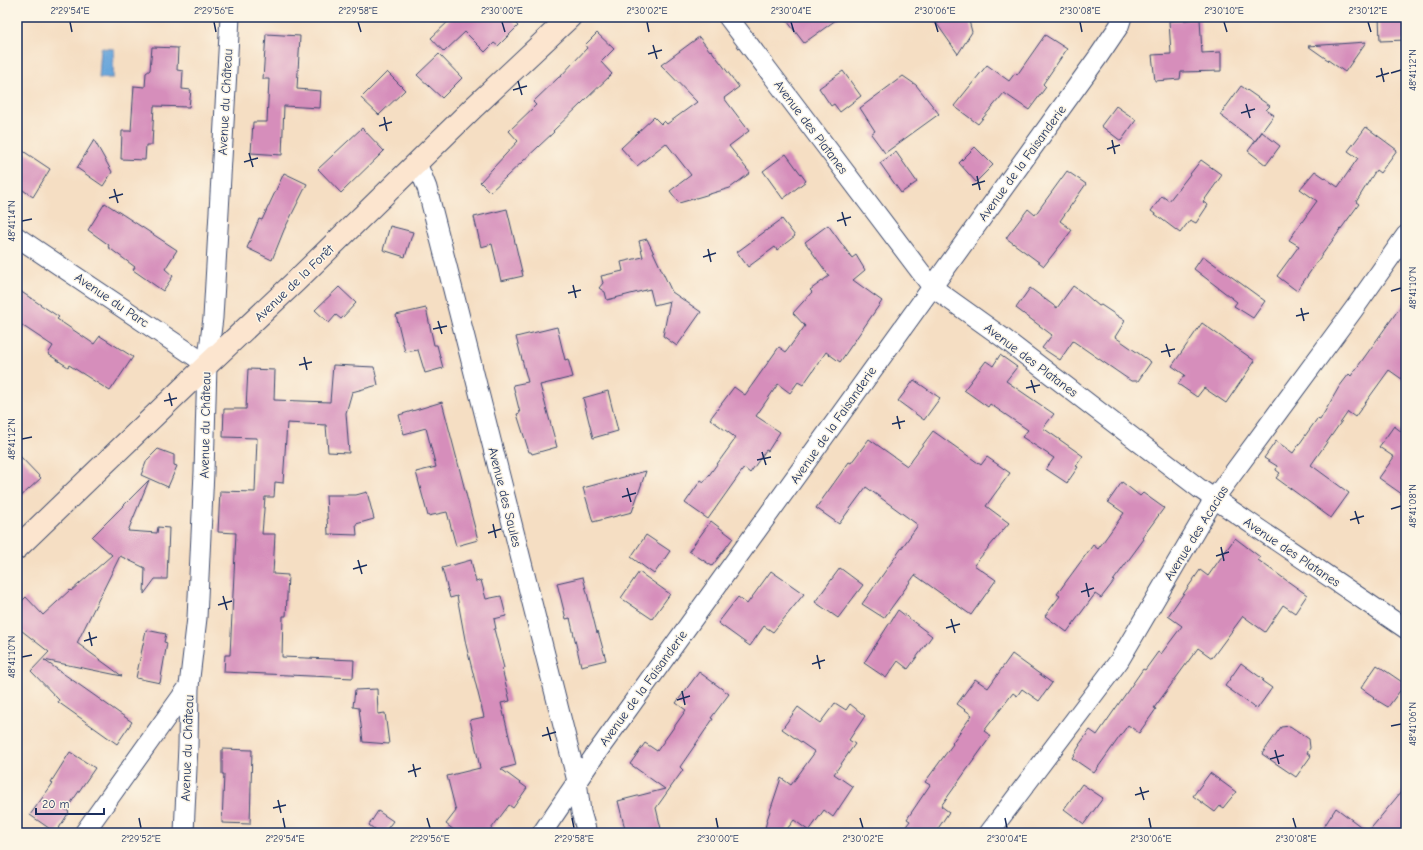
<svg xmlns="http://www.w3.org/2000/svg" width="1423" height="850" viewBox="0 0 1423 850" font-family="'Comic Neue',sans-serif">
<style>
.water{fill:#69a6da;stroke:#426a9c}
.building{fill:#d68ebb}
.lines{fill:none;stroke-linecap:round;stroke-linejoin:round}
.street-casing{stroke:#3c496d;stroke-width:21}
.secondary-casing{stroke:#3c496d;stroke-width:24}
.street{stroke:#fff;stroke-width:19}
.secondary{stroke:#fce5cf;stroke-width:22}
.ticks{fill:none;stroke:#1b2f5e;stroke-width:1.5}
.labels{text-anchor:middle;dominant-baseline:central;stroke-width:3;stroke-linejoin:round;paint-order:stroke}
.street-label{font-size:13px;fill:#1b2f5e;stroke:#fcf5e5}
.neatline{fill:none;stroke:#1b2f5e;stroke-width:1.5}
.ticks-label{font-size:10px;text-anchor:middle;fill:#1b2f5e}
</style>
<rect width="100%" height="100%" fill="#fcf5e5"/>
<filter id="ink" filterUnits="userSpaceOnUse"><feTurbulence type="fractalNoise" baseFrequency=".025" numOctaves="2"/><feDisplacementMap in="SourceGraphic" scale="8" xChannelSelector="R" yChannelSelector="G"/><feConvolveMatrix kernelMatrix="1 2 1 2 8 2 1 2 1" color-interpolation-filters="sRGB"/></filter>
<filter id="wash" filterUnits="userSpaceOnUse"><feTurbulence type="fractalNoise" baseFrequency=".012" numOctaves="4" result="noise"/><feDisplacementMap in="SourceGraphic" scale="16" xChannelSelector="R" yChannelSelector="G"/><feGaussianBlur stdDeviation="0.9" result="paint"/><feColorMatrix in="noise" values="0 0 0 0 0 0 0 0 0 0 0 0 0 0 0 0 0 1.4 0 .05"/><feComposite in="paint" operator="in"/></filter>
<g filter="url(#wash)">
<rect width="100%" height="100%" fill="#f5dec3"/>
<!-- water -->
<path class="water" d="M 101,48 L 114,49 L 113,78 L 99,78 Z"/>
<g id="blocks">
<!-- building -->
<g class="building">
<path d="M 451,17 L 509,17 L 518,26 L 498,46 L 494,43 L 485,52 L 465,32 L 444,52 L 431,38 L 452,18 Z"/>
<path d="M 784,17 L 840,17 L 804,43 Z"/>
<path d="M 932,17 L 968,17 L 972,32 L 958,54 Z"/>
<path d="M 1379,17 L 1406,17 L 1406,40 L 1380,41 Z"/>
<path d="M 1200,19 L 1202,53 L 1221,52 L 1221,71 L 1181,72 L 1180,79 L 1155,81 L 1152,55 L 1171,54 L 1169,21 Z"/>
<path d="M 597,33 L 614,49 L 601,62 L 612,74 L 553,131 L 554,132 L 490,192 L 480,182 L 518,141 L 509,131 L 536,105 L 533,102 L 559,77 L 560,77 L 587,48 L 585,45 Z"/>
<path d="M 266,34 L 300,36 L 297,89 L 321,91 L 320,108 L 284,106 L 282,155 L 251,153 L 253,122 L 267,122 L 269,79 L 263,79 Z"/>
<path d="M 1045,35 L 1067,49 L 1043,84 L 1046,87 L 1029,110 L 1004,93 L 978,124 L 954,106 L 987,65 L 1009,81 L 1015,73 L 1017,75 Z"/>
<path d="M 699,37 L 710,51 L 711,50 L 739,87 L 724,98 L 749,131 L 729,146 L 750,173 L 730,188 L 679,203 L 670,191 L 691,175 L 666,143 L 637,166 L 621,148 L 654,117 L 661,124 L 664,121 L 667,124 L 697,102 L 661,65 Z"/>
<path d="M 1366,42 L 1345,72 L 1308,46 Z"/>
<path d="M 152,47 L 178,48 L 177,70 L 183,71 L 182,89 L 191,90 L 189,107 L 154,106 L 152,145 L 146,145 L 145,160 L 121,159 L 122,131 L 131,131 L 134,86 L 145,87 L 146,73 L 150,70 Z"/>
<path d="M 439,54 L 462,78 L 442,98 L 417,75 Z"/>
<path d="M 843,71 L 861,96 L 840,112 L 834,104 L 831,106 L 819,88 Z"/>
<path d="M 387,72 L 405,90 L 379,115 L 361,98 Z"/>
<path d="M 903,76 L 916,85 L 939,114 L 885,153 L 871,134 L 875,131 L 860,108 Z"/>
<path d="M 1241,86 L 1270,106 L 1266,110 L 1274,115 L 1255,141 L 1220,115 Z"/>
<path d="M 1116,106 L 1136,120 L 1121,141 L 1101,126 Z"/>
<path d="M 1366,127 L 1397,150 L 1380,173 L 1376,170 L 1356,202 L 1359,204 L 1319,259 L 1297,291 L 1277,276 L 1299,246 L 1289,240 L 1317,201 L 1300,189 L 1315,171 L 1338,187 L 1358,158 L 1348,151 Z"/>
<path d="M 362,128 L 384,151 L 341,193 L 318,169 Z"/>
<path d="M 1262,132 L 1280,146 L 1266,165 L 1248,151 Z"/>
<path d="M 94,140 L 112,172 L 103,186 L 77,168 Z"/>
<path d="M 17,147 L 50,169 L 33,197 L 17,186 Z"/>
<path d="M 975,147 L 993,165 L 976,182 L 959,163 Z"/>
<path d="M 896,152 L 917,182 L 901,193 L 880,163 Z"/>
<path d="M 786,154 L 806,181 L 783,199 L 763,171 Z"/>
<path d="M 1201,160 L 1222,175 L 1203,202 L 1208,205 L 1196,223 L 1190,220 L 1180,233 L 1151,211 L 1162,196 L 1169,201 Z"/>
<path d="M 1067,171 L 1086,184 L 1060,221 L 1072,230 L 1044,266 L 1006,238 L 1028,209 L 1035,215 Z"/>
<path d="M 284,173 L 307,184 L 284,230 L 272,260 L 247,248 L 259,219 L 262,220 Z"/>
<path d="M 105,203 L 177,250 L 165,269 L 173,276 L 163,291 L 133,270 L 135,267 L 108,247 L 109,245 L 88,230 Z"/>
<path d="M 507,209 L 523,276 L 501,281 L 492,244 L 481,247 L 474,217 Z"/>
<path d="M 782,219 L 795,236 L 777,250 L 775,247 L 748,267 L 737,252 Z"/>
<path d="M 828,225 L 852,258 L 856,255 L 865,270 L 853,280 L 882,301 L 840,362 L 826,352 L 803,385 L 798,382 L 790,393 L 778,384 L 756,416 L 780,432 L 768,451 L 766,450 L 750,473 L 744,468 L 708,519 L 685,503 L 701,480 L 704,482 L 736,438 L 710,419 L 734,387 L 745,395 L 779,347 L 786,352 L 805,326 L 793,313 L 812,292 L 810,290 L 829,276 L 805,242 Z"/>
<path d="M 390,226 L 413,232 L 405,257 L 383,250 Z"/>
<path d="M 647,239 L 672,292 L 701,312 L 677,346 L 663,336 L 670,301 L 654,305 L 650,289 L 607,300 L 605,292 L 599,288 L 603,283 L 601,276 L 623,271 L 621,262 L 643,257 L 639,241 Z"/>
<path d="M 1203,256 L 1265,301 L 1253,318 L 1234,306 L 1237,302 L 1194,269 Z"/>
<path d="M 1073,286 L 1086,295 L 1099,306 L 1101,305 L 1125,321 L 1115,337 L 1151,362 L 1138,381 L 1131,381 L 1073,341 L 1060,360 L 1042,348 L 1052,335 L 1016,308 L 1030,288 L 1057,308 Z"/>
<path d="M 339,287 L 356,303 L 341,319 L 336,315 L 329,323 L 315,310 Z"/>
<path d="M 17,289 L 59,317 L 57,319 L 94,344 L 100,336 L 133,357 L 110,391 L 69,365 L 68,367 L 48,354 L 53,346 L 17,322 Z"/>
<path d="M 1406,299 L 1406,382 L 1389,370 L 1355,417 L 1348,412 L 1311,465 L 1349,493 L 1331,518 L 1276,478 L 1280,473 L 1276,470 L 1277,466 L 1264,458 L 1276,441 L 1293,453 L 1317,419 L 1320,420 L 1339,387 L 1349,374 L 1351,376 Z"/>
<path d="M 426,308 L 434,345 L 437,345 L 443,368 L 425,373 L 418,350 L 405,352 L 396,315 Z"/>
<path d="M 1202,323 L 1255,361 L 1226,403 L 1204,388 L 1197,397 L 1178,384 L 1185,375 L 1172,366 Z"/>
<path d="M 557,327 L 565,360 L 568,359 L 573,377 L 540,385 L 557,447 L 532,454 L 531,452 L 529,452 L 517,414 L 520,413 L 513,385 L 528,382 L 516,337 Z"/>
<path d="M 1000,355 L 1017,367 L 1006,381 L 1054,414 L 1043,428 L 1083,456 L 1076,466 L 1078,467 L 1067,483 L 1046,469 L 1054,458 L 1022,437 L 1028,430 L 990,404 L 988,407 L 964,390 L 986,361 L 993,366 Z"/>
<path d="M 333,365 L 374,367 L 378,385 L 352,392 L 346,413 L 349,453 L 328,452 L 326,425 L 287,423 L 283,483 L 275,482 L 274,497 L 265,497 L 262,534 L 275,534 L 273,574 L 288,575 L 286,616 L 283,616 L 282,657 L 354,660 L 353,678 L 224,672 L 225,655 L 230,655 L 236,533 L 218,532 L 220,491 L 255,492 L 257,438 L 223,437 L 224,409 L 246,409 L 248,369 L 275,370 L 274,400 L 330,402 Z"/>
<path d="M 914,380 L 940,398 L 924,420 L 898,401 Z"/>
<path d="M 608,391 L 618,431 L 593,438 L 583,398 Z"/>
<path d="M 442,402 L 478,540 L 456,546 L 447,512 L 428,516 L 416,472 L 436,467 L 426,428 L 404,434 L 399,415 Z"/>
<path d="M 1394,426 L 1406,435 L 1406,497 L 1379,478 L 1394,457 L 1379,447 Z"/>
<path d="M 933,431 L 981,465 L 987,457 L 1010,473 L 986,506 L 1009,523 L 974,565 L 996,580 L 971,615 L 915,575 L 884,618 L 862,604 L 918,525 L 866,487 L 839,524 L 816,508 L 849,462 L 851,463 L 869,439 L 907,466 Z"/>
<path d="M 158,449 L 174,455 L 174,465 L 177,466 L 168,487 L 141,475 L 147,460 Z"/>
<path d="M 17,453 L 41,478 L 17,500 Z"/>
<path d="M 646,471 L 632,512 L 593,522 L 583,488 Z"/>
<path d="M 149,480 L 128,531 L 157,533 L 158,527 L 169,528 L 167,579 L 155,579 L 144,594 L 145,568 L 120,556 L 77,643 L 122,676 L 44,660 L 132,722 L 117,744 L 58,702 L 59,700 L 31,671 L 49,652 L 17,627 L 17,606 L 26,597 L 43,615 L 70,590 L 71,591 L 112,555 L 92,537 Z"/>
<path d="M 1122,482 L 1140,496 L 1143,493 L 1164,508 L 1142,538 L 1144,539 L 1113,581 L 1114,581 L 1101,598 L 1095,594 L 1067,632 L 1045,616 L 1060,596 L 1057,594 L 1093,545 L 1098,549 L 1124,513 L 1108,502 Z"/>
<path d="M 367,492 L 374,519 L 356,524 L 357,535 L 328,534 L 326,495 L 356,495 Z"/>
<path d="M 711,521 L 733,538 L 712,566 L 689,551 Z"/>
<path d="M 646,535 L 670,551 L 654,574 L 631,557 Z"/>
<path d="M 1235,538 L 1260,557 L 1258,560 L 1307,595 L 1295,613 L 1283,605 L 1265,632 L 1243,616 L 1212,658 L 1198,648 L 1154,708 L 1156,709 L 1139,733 L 1128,725 L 1094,773 L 1072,758 L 1080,745 L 1079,745 L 1090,730 L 1097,735 L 1143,669 L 1145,670 L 1158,652 L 1161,654 L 1182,626 L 1168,616 L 1200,570 L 1208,576 Z"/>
<path d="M 471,560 L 476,582 L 481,580 L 486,599 L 501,596 L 506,616 L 494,619 L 496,629 L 494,629 L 504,668 L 502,669 L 510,701 L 501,703 L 516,765 L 501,769 L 527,788 L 513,808 L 509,805 L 488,833 L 458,833 L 446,824 L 456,811 L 447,776 L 480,768 L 470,720 L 484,717 L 466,645 L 457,596 L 450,598 L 442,568 Z"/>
<path d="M 840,568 L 863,585 L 838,618 L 815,602 Z"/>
<path d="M 771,571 L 804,594 L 773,632 L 764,626 L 750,646 L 718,623 L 738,597 L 747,604 Z"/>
<path d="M 639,572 L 670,594 L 652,619 L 621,598 Z"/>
<path d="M 583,577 L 597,633 L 598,631 L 606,660 L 581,666 L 570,618 L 566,619 L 557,583 Z"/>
<path d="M 898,610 L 932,636 L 908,669 L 898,661 L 886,678 L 864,663 Z"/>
<path d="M 146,630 L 166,634 L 164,642 L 167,643 L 160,683 L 136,678 Z"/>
<path d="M 1012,654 L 1052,683 L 1039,701 L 1022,689 L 1017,696 L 1013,693 L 984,731 L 991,736 L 941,806 L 949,812 L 935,833 L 901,833 L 910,821 L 907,819 L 930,785 L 925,782 L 953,744 L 952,743 L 972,715 L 957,704 L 975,679 L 988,688 Z"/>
<path d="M 1241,663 L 1264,680 L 1262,681 L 1272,688 L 1257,709 L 1225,686 Z"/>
<path d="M 1377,665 L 1405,684 L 1388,707 L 1373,698 L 1374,697 L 1361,688 Z"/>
<path d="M 699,672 L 729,694 L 711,718 L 713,719 L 680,767 L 683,770 L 656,808 L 662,833 L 626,833 L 618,801 L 665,789 L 630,764 L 645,743 L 657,751 L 686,710 L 676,703 Z"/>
<path d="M 377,689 L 378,714 L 385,713 L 389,744 L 363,742 L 359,708 L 353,707 L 355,690 Z"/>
<path d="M 835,703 L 846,710 L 850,704 L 865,716 L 849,740 L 855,744 L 834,774 L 853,787 L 833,817 L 824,810 L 809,831 L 794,820 L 784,833 L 764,833 L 767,820 L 781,778 L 791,785 L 815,752 L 782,729 L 798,707 L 820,723 Z"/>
<path d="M 1290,726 L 1309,739 L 1310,748 L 1307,753 L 1311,756 L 1296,777 L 1262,754 L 1281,727 Z"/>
<path d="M 222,749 L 252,750 L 250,824 L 222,823 L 224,774 L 222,774 Z"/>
<path d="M 70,752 L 95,768 L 66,810 L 69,812 L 56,833 L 30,815 L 53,783 L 51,782 Z"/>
<path d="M 1210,773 L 1236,792 L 1223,808 L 1220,806 L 1215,812 L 1193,796 Z"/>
<path d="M 1082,784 L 1103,798 L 1084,824 L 1064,809 Z"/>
<path d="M 1406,786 L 1406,822 L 1398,833 L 1320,833 L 1336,808 L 1368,832 Z"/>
<path d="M 378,811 L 393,821 L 384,833 L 379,833 L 369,825 Z"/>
</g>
</g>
</g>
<g filter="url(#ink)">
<use href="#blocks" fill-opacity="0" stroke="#3c496d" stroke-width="1"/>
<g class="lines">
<!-- street casing -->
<g class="street-casing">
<g id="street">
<path d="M 728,17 L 932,287 L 1002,337 L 1200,489 L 1406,629"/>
<path d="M 417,163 L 427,188 L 447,266 L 577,781 L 581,812 L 587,833"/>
<path d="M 17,237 L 184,349 L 207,365"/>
<path d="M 84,833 L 189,686"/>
<path d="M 184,833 L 188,746 L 189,686 L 197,618 L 204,472 L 207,365 L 213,318 L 230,17"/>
<path d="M 542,833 L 595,755 L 1098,57 L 1119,26 L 1122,17"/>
<path d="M 989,833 L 1119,661 L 1214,499 L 1354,309 L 1406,235"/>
</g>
</g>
<!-- secondary casing -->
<g class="secondary-casing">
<path id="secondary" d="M 17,548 L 207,365 L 295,282 L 473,108 L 570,17"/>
</g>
<!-- street -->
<use href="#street" class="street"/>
<!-- secondary -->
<use href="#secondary" class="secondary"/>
</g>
</g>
<!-- ticks -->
<path class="ticks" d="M 70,22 L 72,32M 214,22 L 216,32M 358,22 L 361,32M 502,22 L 505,32M 647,22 L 649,32M 791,22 L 794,32M 935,22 L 938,32M 1080,22 L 1082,32M 1224,22 L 1227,32M 1368,22 L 1371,32M 653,45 L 657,59M 648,54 L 662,50M 1381,68 L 1384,82M 1391,73 L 1401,70M 1376,77 L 1389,73M 518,81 L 522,95M 513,90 L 527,86M 1246,104 L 1250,118M 1241,113 L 1255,109M 384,117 L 387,131M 379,126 L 392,122M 1112,140 L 1115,154M 1107,149 L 1120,145M 249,153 L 253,167M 244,162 L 258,158M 977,176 L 980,190M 972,185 L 985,181M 114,189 L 118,203M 109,198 L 123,194M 842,212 L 846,226M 22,221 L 32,219M 837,221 L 851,217M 708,249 L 711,262M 703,257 L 716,253M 573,285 L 576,298M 1391,291 L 1401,288M 568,293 L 581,290M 1301,308 L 1304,321M 1296,316 L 1309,313M 438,321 L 442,334M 433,329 L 447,326M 1166,344 L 1170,357M 1161,352 L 1175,349M 304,357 L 307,370M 299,365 L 312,362M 1031,380 L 1035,393M 1026,388 L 1040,385M 169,393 L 172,406M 164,401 L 177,398M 897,416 L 900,429M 892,424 L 905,421M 22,439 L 32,437M 762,452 L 766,465M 757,460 L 771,457M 627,488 L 631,502M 622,497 L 636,493M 1391,509 L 1401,506M 1355,511 L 1359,524M 1350,520 L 1364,516M 493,524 L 496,538M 488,533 L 501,529M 1221,547 L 1224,561M 1216,556 L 1229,552M 358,560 L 362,574M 353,569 L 367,565M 1086,583 L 1089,597M 1081,592 L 1094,588M 223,596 L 227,610M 218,605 L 232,601M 951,619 L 955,633M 946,628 L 960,624M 89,632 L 92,646M 84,641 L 97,637M 817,655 L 820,669M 22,657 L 32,655M 812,664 L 825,660M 682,691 L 685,705M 677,700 L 690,696M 1391,726 L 1401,724M 547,727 L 551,741M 542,736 L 556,732M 1275,750 L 1279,764M 1270,759 L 1284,755M 413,764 L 416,777M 408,772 L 421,768M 1140,787 L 1144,800M 1135,795 L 1149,791M 278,800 L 281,813M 273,808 L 286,805M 139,818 L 141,828M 283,818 L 285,828M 427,818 L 430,828M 572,818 L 574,828M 716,818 L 718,828M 860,818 L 863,828M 1005,818 L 1007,828M 1149,818 L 1151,828M 1293,818 L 1296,828"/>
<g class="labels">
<!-- street labels -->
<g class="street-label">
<text transform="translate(225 102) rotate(-87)">Avenue du Château</text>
<text transform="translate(811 127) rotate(53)">Avenue des Platanes</text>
<text transform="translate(1022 163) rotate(-54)">Avenue de la Faisanderie</text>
<text transform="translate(294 283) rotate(-44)">Avenue de la Forêt</text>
<text transform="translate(112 300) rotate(34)">Avenue du Parc</text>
<text transform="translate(1031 360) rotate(37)">Avenue des Platanes</text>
<text transform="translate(205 425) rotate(-89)">Avenue du Château</text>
<text transform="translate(833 425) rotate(-55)">Avenue de la Faisanderie</text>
<text transform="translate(505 497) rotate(76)">Avenue des Saules</text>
<text transform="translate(1196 533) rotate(-58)">Avenue des Acacias</text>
<text transform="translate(1292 552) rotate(34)">Avenue des Platanes</text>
<text transform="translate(643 688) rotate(-54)">Avenue de la Faisanderie</text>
<text transform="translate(187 748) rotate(-88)">Avenue du Château</text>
</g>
</g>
<!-- margin -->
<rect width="1423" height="850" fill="none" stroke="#fcf5e5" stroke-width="44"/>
<!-- scale -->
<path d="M36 808v6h68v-6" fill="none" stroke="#1b2f5e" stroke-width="2"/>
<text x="42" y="808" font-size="12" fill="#1b2f5e" stroke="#fcf5e5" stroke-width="3" paint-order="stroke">20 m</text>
<rect x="22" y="22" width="1379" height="806" class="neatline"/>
<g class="ticks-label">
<text x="70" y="14">2°29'54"E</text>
<text x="214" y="14">2°29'56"E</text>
<text x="358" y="14">2°29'58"E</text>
<text x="502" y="14">2°30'00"E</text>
<text x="647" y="14">2°30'02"E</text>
<text x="791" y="14">2°30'04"E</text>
<text x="935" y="14">2°30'06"E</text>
<text x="1080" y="14">2°30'08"E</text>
<text x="1224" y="14">2°30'10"E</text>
<text x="1368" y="14">2°30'12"E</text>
<text transform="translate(1412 70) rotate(-90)" y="4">48°41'12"N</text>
<text transform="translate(11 221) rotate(-90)" y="4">48°41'14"N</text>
<text transform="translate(1412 288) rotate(-90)" y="4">48°41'10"N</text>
<text transform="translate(11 439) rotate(-90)" y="4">48°41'12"N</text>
<text transform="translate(1412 506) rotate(-90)" y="4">48°41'08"N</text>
<text transform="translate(11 657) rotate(-90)" y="4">48°41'10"N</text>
<text transform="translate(1412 724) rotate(-90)" y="4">48°41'06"N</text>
<text x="141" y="842">2°29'52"E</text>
<text x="285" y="842">2°29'54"E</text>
<text x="430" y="842">2°29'56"E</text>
<text x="574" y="842">2°29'58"E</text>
<text x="718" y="842">2°30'00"E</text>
<text x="863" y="842">2°30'02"E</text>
<text x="1007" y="842">2°30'04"E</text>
<text x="1151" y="842">2°30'06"E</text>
<text x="1296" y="842">2°30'08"E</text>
</g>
</svg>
